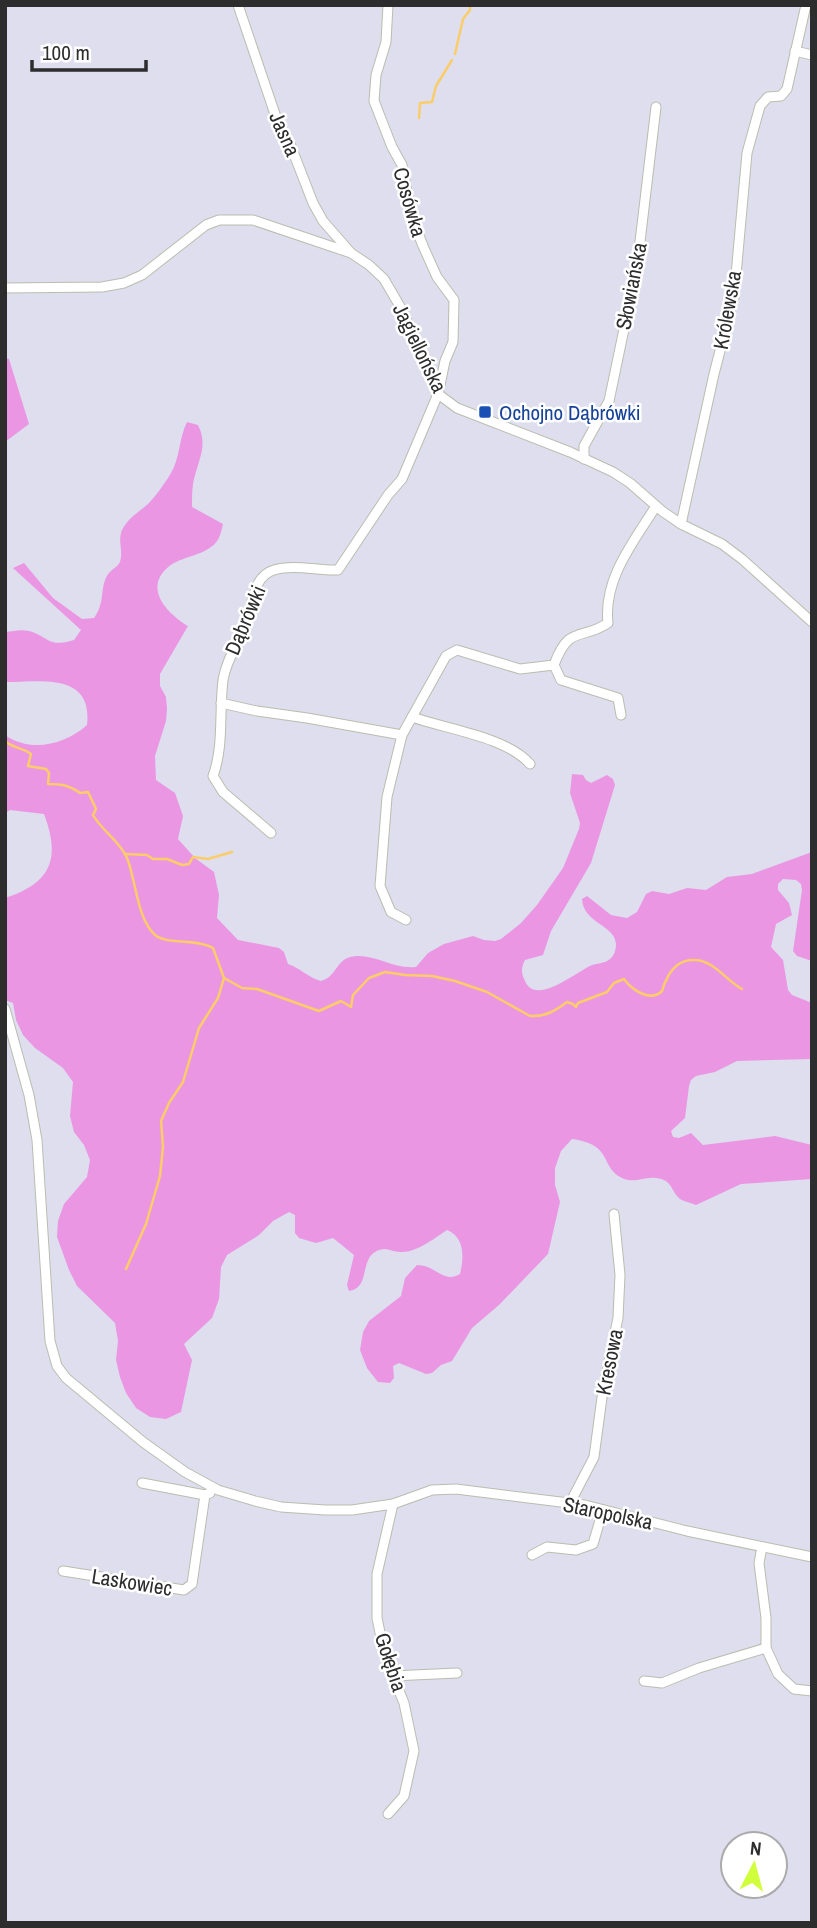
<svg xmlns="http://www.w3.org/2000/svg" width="817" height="1928" viewBox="0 0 817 1928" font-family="'Archivo Narrow',sans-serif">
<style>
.green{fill:#ea96e3}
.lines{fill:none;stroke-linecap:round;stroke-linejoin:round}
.stream{stroke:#facd69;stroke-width:2.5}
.minor-casing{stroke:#babdae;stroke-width:11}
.minor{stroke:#fff;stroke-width:9}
.transit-dot{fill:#1a4fb4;stroke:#fff;stroke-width:2.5}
.labels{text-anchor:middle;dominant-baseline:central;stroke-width:5;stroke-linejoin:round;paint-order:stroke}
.street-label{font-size:21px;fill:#2d2d2d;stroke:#fff}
.transit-label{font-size:21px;fill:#164399;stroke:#fff;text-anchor:start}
</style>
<rect width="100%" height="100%" fill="#dedeef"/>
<!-- green -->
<g class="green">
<path d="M 5,358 L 9,359 L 29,424 L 5,442 Z"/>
<path d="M 187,422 L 198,425 C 209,446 197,462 193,484 C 192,492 192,499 192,507 L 223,524 C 221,533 219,542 211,547 C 198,557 178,557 166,569 C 144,590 169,615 188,626 L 160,674 L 160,686 L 166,697 L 167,709 L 166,721 L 155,756 L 156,780 L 175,793 L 183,816 L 178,839 L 195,858 L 214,872 L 219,895 L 217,918 L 238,940 L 279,948 L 284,952 L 288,964 C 300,968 309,978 321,981 C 336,977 336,961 350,957 C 373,952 393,970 416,967 L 428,953 L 444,944 L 473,936 L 484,940 L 495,941 L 501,939 L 521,923 L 537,905 L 563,868 L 579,829 L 580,823 L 570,793 L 572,774 L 583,775 L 586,780 L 591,783 L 607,775 L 613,779 L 615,785 L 591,863 L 551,931 L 543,955 L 525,960 C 521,968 521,973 525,981 C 535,1006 575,973 590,966 C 596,963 605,964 610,959 C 614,956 616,950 616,944 C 615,925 583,923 582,899 L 587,896 L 611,915 L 627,918 L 637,912 L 646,894 L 652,891 L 669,894 L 687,888 L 706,890 L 727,877 L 752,874 L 812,852 L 812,961 L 797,956 L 793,951 L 802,890 L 801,884 L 796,880 L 783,879 L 778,884 L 778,890 L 789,903 L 792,915 L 776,924 L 771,947 L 783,960 L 788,990 L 792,995 L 812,1003 L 812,1059 L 737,1061 L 715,1072 L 696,1076 L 691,1080 L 689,1086 L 685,1118 L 671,1131 L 673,1137 L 679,1138 L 691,1133 L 703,1145 L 775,1136 L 812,1145 L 812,1179 L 741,1184 L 696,1205 C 691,1203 683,1201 680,1199 C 670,1190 673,1180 656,1178 C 645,1176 634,1184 622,1178 C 599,1166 614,1145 572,1139 L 561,1151 L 555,1168 L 555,1185 L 560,1202 L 548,1254 L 499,1305 L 472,1328 L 452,1361 L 441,1365 L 432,1373 L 426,1374 L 399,1363 L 393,1366 L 394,1378 L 390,1383 L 378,1382 L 367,1368 L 360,1350 L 363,1332 L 369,1321 L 401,1296 L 405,1278 L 417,1265 C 436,1265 443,1284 460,1274 C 464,1258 465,1237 447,1230 C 435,1238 417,1252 402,1252 C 391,1253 387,1245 375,1252 C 360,1261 370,1288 349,1291 L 347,1285 L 354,1255 L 333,1238 L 316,1243 L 299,1238 L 295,1233 L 295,1215 L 289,1212 L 273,1221 L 259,1235 L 227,1255 L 221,1267 L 219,1299 L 212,1318 L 184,1344 L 192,1360 L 181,1412 L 166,1419 L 150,1417 L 136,1408 L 126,1393 L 120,1377 L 116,1360 L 118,1341 L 115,1323 L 77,1286 L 69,1270 L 57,1237 L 58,1221 L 64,1204 L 87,1177 L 90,1160 L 84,1145 L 74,1132 L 70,1116 L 73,1082 L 63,1068 L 35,1048 L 23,1035 L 16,1020 L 13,1003 L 5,1000 L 5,898 C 51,883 61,859 44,814 L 10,810 L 5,813 L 5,735 C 30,753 65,745 87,725 C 93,672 41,682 5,682 L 5,632 C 13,631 22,629 29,631 C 50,637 47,648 74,640 L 81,630 L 13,568 L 24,563 L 53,598 L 82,619 L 94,618 C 106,602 99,585 109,573 C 115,566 120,567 121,557 C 122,547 118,540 122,530 C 128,518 139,512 148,504 C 156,496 165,483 171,473 C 180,458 179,438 187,422 Z"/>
</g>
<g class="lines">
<!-- stream -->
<g class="stream">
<path d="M 455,54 L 463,19 L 470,10 L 470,5"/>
<path d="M 419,118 L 420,103 L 432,102 L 436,86 L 452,60"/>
<path d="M 5,741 C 14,749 22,747 31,754 L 28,766 L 46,769 L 49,773 L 48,784 C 61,784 69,785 80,793 L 88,792 L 96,809 L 93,815 C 102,831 120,841 127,858 C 136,880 137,919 155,935 C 167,945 195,938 213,948 L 224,978 L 218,998 L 199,1028 L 183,1082 L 169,1103 L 161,1121 L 163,1147 L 160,1176 L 146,1224 L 126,1269"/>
<path d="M 125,854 L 147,855 L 153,859 L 167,859 L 182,865 L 189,864 L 193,857 L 208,859 L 232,852"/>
<path d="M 224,978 L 242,988 L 257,989 L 319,1011 L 341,1001 L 351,1007 L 353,995 L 369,978 L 385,972 L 405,975 L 432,976 L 455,981 L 487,992 L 530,1016 C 545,1017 555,1011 567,1002 L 573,1004 L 576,1007 L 578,1003 L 607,992 L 614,983 L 624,979 C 631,989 650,1003 662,991 C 663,989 664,983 666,981 C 671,968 681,959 695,960 C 713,960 727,981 742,989"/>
</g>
<!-- minor casing -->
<g class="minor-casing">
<g id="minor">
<path d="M 238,5 L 277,120 L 290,144 L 313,203 L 323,221 L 351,253"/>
<path d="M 795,51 L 812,55"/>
<path d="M 5,288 L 102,287 L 124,283 L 142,275 L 206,225 L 219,220 L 253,220 L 351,253 L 369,265 L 384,279 L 402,310 L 438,394 L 457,408 L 570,452 L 613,472 L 630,483 L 662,511 L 681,524 L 722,544 L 742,559 L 812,622"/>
<path d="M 584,459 L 584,446 L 609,401 L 637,267 L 656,107"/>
<path d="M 681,524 L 714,374 L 734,297 L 747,153 L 760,106 L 768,97 L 781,96 L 787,89 L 806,5"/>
<path d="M 554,665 L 561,680 L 618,698 L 621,715"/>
<path d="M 221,703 L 257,711 L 307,718 L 402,735"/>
<path d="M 412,717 C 446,729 507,737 530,764"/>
<path d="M 271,833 L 223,792 L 213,776 C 224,746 219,712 223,680 C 227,656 241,641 247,620 C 253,603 253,576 274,570 C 294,564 318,571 338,570 L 388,495 L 402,479 L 438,394 L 445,361 L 453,342 L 454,300 L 437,277 L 423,246 L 412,218 L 402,165 L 392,147 L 374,101 L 376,75 L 386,42 L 388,5"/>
<path d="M 406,920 L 391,912 L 380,886 L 387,797 L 402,735 L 446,656 L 457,650 L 520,669 L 554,665 C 569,624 581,641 608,623 C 603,579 634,541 656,506"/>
<path d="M 5,1009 L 29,1095 L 37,1140 L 50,1341 L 57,1366 L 66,1378 L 143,1442 L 185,1472 L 218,1490 L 255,1501 L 281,1507 L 325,1510 L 352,1510 L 393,1504 L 432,1490 L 456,1489 L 585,1505 L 687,1531 L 812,1557"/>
<path d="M 142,1483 L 205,1495 L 210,1493"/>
<path d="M 570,1503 L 594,1457 L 603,1390 L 618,1318 L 620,1275 L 614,1214"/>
<path d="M 762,1547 L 759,1563 L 766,1618 L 766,1648 L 778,1674 L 794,1689 L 812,1691"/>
<path d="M 532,1555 L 547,1547 L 576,1550 L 593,1544 L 603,1510"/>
<path d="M 63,1571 L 184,1590 L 192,1584 L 205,1495"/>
<path d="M 392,1676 L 457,1673"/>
<path d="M 644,1681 L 662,1683 L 699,1668 L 766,1648"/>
<path d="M 388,1814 L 404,1796 L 414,1751 L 404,1703 L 385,1657 L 377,1618 L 377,1574 L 393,1504"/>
</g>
</g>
<!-- minor -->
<use href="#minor" class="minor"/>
</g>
<!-- markers -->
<rect class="transit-dot" x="478" y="405" width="14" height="14" rx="3.5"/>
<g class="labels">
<!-- street labels -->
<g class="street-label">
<text transform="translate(285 134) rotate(66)">Jasna</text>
<text transform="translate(410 202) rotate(74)">Cosówka</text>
<text transform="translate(631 286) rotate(-79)">Słowiańska</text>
<text transform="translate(727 310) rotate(-80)">Królewska</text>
<text transform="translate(420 348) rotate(64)">Jagiellońska</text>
<text transform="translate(245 620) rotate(-67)">Dąbrówki</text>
<text transform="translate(609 1362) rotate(-79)">Kresowa</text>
<text transform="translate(608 1513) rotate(12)">Staropolska</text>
<text transform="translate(132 1582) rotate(9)">Laskowiec</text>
<text transform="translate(391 1662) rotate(72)">Gołębia</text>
</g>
<!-- transit labels -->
<g class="transit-label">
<text x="499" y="412">Ochojno Dąbrówki</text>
</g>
</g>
<!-- border -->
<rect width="817" height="1928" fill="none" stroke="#2d2d2d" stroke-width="14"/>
<!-- north arrow -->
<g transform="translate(754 1865) rotate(6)"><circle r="33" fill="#ffffff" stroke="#ababab" stroke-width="2"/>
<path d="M0-5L12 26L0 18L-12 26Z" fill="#d0ff3b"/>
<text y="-10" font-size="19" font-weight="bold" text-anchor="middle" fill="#2d2d2d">N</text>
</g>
<!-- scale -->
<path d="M32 60v10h114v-10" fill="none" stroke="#2d2d2d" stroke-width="3.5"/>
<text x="42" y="60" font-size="21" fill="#2d2d2d" stroke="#ffffff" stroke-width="5" paint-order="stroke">100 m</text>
</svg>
